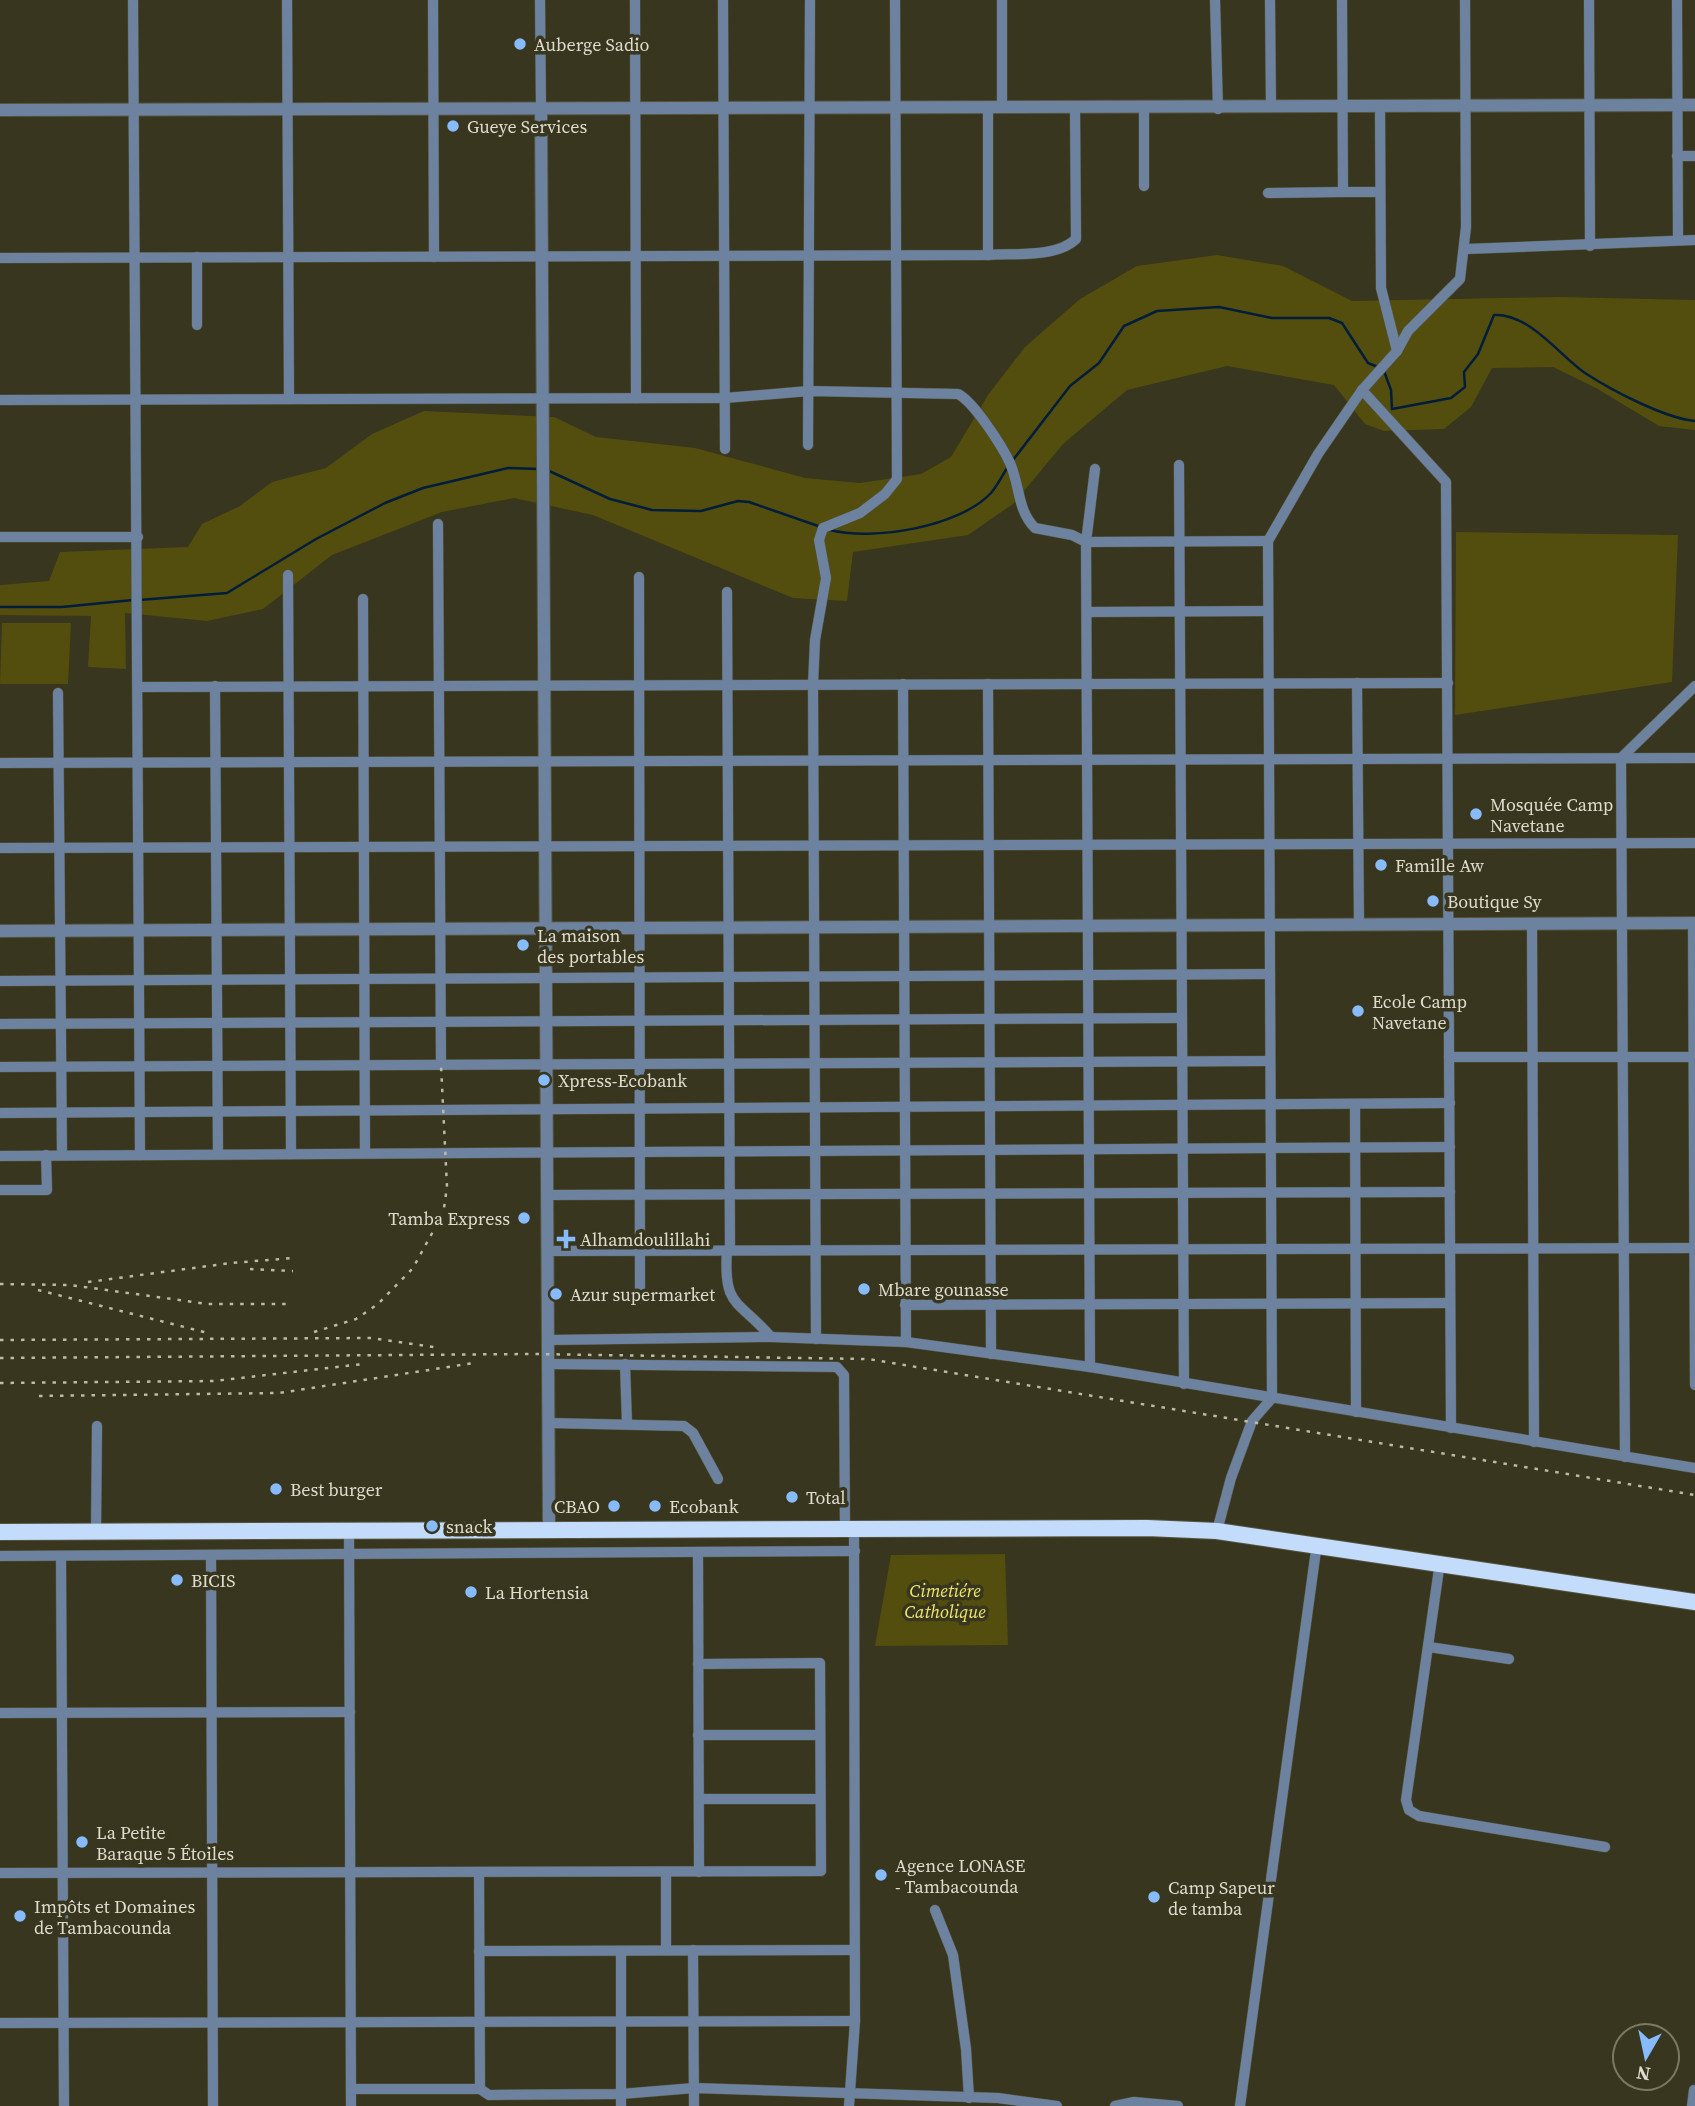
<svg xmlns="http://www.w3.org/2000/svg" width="1695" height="2106" viewBox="0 0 1695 2106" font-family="'Source Serif 4',serif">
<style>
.green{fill:#534e0d}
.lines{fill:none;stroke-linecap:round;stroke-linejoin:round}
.stream{stroke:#021d3c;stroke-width:2.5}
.minor-casing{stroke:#56543e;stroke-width:11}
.tertiary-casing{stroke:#56543e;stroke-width:14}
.trunk-casing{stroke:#56543e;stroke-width:18}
.minor{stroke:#6c829f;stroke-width:10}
.tertiary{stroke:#6c829f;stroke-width:12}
.trunk{stroke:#c4dcfb;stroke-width:16}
.rail{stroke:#bbbaa9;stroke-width:2.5;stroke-dasharray:3.5 7;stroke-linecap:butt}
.poi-dot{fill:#87bbfb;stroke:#38361e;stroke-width:2.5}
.labels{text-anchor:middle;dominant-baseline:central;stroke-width:7;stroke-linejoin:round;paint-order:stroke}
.poi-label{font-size:18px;fill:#deddce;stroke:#38361e;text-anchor:start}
.park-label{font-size:18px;font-style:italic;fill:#f1e76c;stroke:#38361e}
</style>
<rect width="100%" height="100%" fill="#38361e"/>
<!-- green -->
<g class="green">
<path d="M 1217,255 L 1283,266 L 1352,301 L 1558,297 L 1695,300 L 1695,430 L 1659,426 L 1596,388 L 1553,367 L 1492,368 L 1471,407 L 1444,429 L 1384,431 L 1365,424 L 1334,385 L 1227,366 L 1127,390 L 1063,444 L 1013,504 L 968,535 L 853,552 L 847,601 L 793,598 L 593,515 L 514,498 L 442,512 L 332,555 L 263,609 L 207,621 L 125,613 L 126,669 L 88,667 L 91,616 L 0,615 L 0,585 L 49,581 L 60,552 L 188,547 L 202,524 L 240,506 L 272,482 L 326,468 L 372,434 L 424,411 L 554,417 L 596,437 L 695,448 L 805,478 L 860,483 L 921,474 L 951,457 L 988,395 L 1025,347 L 1080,299 L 1137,266 Z"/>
<path d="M 1456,532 L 1678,535 L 1672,682 L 1455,715 Z"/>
<path d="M 2,623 L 71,623 L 68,684 L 0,684 Z"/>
<path d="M 1005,1554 L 1008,1645 L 875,1646 L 891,1555 Z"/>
</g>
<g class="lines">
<!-- stream -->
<g class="stream">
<path d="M 1384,371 L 1391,390 L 1392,409 L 1451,398 L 1465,387 L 1464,372 L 1478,354 L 1494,315 C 1529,313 1559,355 1585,373 C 1611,390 1664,418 1695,421"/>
<path d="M 1013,460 L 1070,386 L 1099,363 L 1124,326 L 1157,311 L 1219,307 L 1272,318 L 1329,318 L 1342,323 L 1368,363 L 1378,367"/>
<path d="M 547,470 L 610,499 L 652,510 L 701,511 L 738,501 L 749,502 L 821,527"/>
<path d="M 830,530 C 874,541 959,527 991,493 C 998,485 1003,474 1009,465"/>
<path d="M 139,600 L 227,593 L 316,539 L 385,503 L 423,488 L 508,468 L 540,469"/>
<path d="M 0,607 L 62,607 L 133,600"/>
</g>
<!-- minor casing -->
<g class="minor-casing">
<g id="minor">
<path d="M 133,0 L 140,1155"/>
<path d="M 287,0 L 289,399"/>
<path d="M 433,0 L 434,257"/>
<path d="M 540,0 L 541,109"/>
<path d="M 635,0 L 636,398"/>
<path d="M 723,0 L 725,449"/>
<path d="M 1002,0 L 1002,107"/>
<path d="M 1215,0 L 1218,109"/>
<path d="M 1270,0 L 1271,107"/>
<path d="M 1342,0 L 1343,192 L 1380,192"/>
<path d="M 1589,0 L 1590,246"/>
<path d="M 1677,0 L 1678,240"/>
<path d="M 1380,106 L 1381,288 L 1397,351"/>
<path d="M 1144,107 L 1144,186"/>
<path d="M 988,108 L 988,255"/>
<path d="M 1677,156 L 1695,156"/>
<path d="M 1268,193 L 1343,192"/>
<path d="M 1466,249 L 1695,240"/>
<path d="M 197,257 L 197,325"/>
<path d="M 0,258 L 988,255 C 1015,253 1056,258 1076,239 L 1075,107"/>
<path d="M 1362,390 L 1446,482 L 1451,1428"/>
<path d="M 0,400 L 725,398 L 809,391 L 958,394 C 974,402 1002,446 1010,463 C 1020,485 1017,510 1035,528 L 1072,535 L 1086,542 L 1268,541"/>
<path d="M 808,445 L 810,0"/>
<path d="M 1179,465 L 1184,1384"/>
<path d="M 438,524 L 441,1065"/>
<path d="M 0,537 L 138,537"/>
<path d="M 288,575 L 291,1154"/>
<path d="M 639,577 L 640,1298"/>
<path d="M 727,592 L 730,1250"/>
<path d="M 363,599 L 365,1153"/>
<path d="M 1087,612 L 1268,611"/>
<path d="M 1357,683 L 1359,924"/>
<path d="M 903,684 L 906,1342"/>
<path d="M 988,684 L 991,1354"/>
<path d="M 215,686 L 218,1154"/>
<path d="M 138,687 L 1448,683"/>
<path d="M 58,693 L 62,1155"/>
<path d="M 0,763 L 1695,758"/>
<path d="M 0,848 L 1695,843"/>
<path d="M 1532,923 L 1534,1442"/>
<path d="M 1693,923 L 1695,1385"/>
<path d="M 0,981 L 1270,974"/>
<path d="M 0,1024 L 1182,1018"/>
<path d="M 1449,1057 L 1695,1057"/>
<path d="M 0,1067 L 1270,1061"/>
<path d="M 1355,1104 L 1356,1412"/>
<path d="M 0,1113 L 1450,1103"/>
<path d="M 0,1156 L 1450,1147"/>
<path d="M 0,1190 L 47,1190 L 46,1155"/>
<path d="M 548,1195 L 1450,1192"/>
<path d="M 727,1250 C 723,1308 738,1299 771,1337"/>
<path d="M 548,1251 L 1695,1248"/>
<path d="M 905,1305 L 1450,1303"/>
<path d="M 816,1339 L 813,685 L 815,640 L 826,578 L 819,540 L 823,528 L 860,513 L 885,494 L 897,479 L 895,0"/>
<path d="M 549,1340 L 771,1337 L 906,1342 L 1090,1367 L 1695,1468"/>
<path d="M 549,1364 L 837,1367 L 844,1375 L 845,1529"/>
<path d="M 625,1364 L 627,1424"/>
<path d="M 1090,1367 L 1086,542 L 1095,469"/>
<path d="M 549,1423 L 684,1426 L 693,1433 L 718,1479"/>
<path d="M 1625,1457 L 1621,758 L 1695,686"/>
<path d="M 349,1530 L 351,2106"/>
<path d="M 96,1531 L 97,1426"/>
<path d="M 1217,1531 L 1231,1478 L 1252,1421 L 1272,1398 L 1268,541 L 1318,454 L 1362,390 L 1397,351 L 1408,331 L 1460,279 L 1466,227 L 1465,0"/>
<path d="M 698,1552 L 699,1872"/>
<path d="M 211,1555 L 213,2106"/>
<path d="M 0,1556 L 855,1551"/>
<path d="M 61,1556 L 64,2106"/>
<path d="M 1440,1562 L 1406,1800 L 1409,1810 L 1419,1816 L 1605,1847"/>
<path d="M 1429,1647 L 1509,1659"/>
<path d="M 0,1713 L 350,1712"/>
<path d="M 698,1735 L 820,1735"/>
<path d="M 699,1799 L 820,1799"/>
<path d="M 479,1872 L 480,2089"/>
<path d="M 666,1872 L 666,1950"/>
<path d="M 0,1873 L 821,1871 L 820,1663 L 698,1664"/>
<path d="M 935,1910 L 953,1955 L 966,2049 L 969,2098"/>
<path d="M 693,1950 L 694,2106"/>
<path d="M 479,1951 L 853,1950"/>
<path d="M 0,2023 L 855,2021"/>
<path d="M 351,2089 L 480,2089 L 489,2095 L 621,2094 L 694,2088 L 998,2098 L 1057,2106"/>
<path d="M 621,2106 L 621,1951"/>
<path d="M 849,2106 L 855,2021 L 854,1529"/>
<path d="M 1115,2106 L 1134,2102 L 1178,2106"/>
<path d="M 1240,2106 L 1317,1543"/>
<path d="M 1692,2106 L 1694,2090"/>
</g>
</g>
<!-- tertiary casing -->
<g class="tertiary-casing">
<g id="tertiary">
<path d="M 541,109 L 549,1530"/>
<path d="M 0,110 L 1695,105"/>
<path d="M 0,931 L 1695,923"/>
</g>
</g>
<!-- trunk casing -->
<g class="trunk-casing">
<path id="trunk" d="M 0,1532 L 1147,1528 L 1217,1531 L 1695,1602"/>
</g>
<!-- minor -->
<use href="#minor" class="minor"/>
<!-- tertiary -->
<use href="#tertiary" class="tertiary"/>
<!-- trunk -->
<use href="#trunk" class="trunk"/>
<!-- rail -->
<g class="rail">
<path d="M 250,1269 L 293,1271"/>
<path d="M 88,1282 L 231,1263 L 293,1258"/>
<path d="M 0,1284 L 70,1285 L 208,1304 L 289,1304"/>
<path d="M 38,1290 L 208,1333"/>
<path d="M 314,1332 L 356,1319 L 378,1304 L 413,1268 L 436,1226 L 444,1208 L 447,1187 L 441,1065"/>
<path d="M 0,1340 L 371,1338 L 440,1348"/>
<path d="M 0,1358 L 532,1354 L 868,1359 L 1695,1495"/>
<path d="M 0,1383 L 214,1381 L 363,1364"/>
<path d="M 39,1396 L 279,1393 L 474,1363"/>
</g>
</g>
<!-- markers -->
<g class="poi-dot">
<circle cx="520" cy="44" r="7"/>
<circle cx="453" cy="126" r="7"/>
<circle cx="1476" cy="814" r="7"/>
<circle cx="1381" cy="865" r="7"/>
<circle cx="1433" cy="901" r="7"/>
<circle cx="523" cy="945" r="7"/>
<circle cx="1358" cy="1011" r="7"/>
<circle cx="544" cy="1080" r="7"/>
<circle cx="524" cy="1218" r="7"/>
<path d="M562.5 1228.5h7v7h7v7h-7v7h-7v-7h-7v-7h7z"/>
<circle cx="864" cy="1289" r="7"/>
<circle cx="556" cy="1294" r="7"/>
<circle cx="276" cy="1489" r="7"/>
<circle cx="792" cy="1497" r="7"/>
<circle cx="614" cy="1506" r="7"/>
<circle cx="655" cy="1506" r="7"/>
<circle cx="432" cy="1526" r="7"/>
<circle cx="177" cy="1580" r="7"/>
<circle cx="471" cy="1592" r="7"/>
<circle cx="82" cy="1842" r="7"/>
<circle cx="881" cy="1875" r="7"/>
<circle cx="1154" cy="1897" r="7"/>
<circle cx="20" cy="1916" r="7"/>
</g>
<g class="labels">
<!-- poi labels -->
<g class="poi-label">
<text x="534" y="44">Auberge Sadio</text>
<text x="467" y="126">Gueye Services</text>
<text x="1490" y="804">Mosquée Camp<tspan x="1490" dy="21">Navetane</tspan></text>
<text x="1395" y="865">Famille Aw</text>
<text x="1447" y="901">Boutique Sy</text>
<text x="537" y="935">La maison<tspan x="537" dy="21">des portables</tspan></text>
<text x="1372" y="1001">Ecole Camp<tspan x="1372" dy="21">Navetane</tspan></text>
<text x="558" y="1080">Xpress-Ecobank</text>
<text x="510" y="1218" text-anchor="end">Tamba Express</text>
<text x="580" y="1239">Alhamdoulillahi</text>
<text x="878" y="1289">Mbare gounasse</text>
<text x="570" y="1294">Azur supermarket</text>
<text x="290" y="1489">Best burger</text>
<text x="806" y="1497">Total</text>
<text x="600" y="1506" text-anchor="end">CBAO</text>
<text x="669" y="1506">Ecobank</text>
<text x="446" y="1526">snack</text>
<text x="191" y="1580">BICIS</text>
<text x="485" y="1592">La Hortensia</text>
<text x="96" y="1832">La Petite<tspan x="96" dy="21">Baraque 5 Étoiles</tspan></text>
<text x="895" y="1865">Agence LONASE<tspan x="895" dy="21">- Tambacounda</tspan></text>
<text x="1168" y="1887">Camp Sapeur<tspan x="1168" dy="21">de tamba</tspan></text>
<text x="34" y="1906">Impôts et Domaines<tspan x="34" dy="21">de Tambacounda</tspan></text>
</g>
<!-- park labels -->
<g class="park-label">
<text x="945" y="1590">Cimetiére<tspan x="945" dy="21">Catholique</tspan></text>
</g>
</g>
<!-- north arrow -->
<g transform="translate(1646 2057) rotate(189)"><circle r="33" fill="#38361e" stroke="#7a7964" stroke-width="2"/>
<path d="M0-5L12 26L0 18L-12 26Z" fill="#87bbfb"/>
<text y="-10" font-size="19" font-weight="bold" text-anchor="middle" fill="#deddce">N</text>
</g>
</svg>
